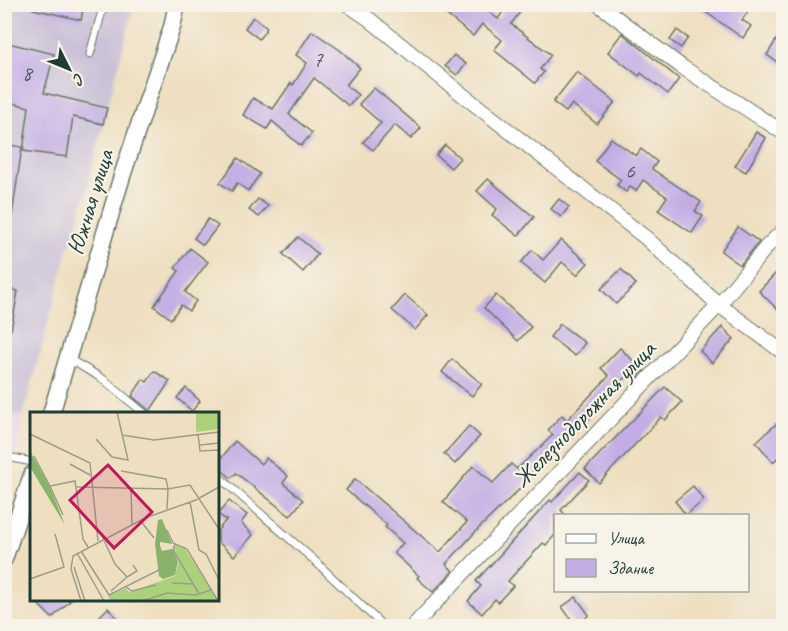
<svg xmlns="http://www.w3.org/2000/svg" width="788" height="631" viewBox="0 0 788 631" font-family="Caveat,sans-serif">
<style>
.built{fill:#e8d2ee}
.industrial{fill:#c9bfd7}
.building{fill:#c3ade5}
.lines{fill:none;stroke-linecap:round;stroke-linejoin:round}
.service-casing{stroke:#677665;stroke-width:9}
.minor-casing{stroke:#677665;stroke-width:16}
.tertiary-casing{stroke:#677665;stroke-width:19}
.service{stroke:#fff;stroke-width:7}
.minor{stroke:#fff;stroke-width:14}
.tertiary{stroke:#fff;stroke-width:16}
.labels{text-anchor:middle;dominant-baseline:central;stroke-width:4.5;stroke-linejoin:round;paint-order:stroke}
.number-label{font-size:21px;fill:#485960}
.street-label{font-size:24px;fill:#1f3d34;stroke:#f7f3e8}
.inset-road{fill:none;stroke:#9b9e88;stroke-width:1.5}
.view{fill:#c2185b;fill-opacity:0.15;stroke:#c2185b;stroke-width:3}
.inset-edge{fill:none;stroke:#1f3d34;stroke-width:3}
</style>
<rect width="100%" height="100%" fill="#f7f3e8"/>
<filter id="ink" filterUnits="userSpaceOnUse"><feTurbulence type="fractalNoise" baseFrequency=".0167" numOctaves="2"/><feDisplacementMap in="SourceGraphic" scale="12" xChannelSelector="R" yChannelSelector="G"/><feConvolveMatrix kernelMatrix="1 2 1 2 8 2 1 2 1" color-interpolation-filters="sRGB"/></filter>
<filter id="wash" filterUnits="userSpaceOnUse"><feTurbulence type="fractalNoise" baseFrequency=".008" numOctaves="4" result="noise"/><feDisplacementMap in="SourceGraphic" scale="24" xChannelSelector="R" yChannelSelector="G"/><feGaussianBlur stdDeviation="1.35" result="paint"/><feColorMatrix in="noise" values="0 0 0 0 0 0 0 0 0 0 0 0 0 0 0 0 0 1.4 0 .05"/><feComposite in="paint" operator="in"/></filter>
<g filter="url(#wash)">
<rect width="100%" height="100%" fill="#eedfc0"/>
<!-- built -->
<path class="built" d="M 7,414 L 23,416 L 14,466 L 5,466 L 5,415 Z"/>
<!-- industrial -->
<path class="industrial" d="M 5,5 L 134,5 L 76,230 L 68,250 L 23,416 L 5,415 Z"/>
<g id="blocks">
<!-- building -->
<g class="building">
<path d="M 34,4 L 84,4 L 81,20 L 33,9 Z"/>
<path d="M 433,4 L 479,4 L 498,19 L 508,4 L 526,4 L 511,24 L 551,55 L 540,69 L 544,72 L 535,83 L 494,50 L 502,40 L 482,24 L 473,36 Z"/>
<path d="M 694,4 L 753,4 L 742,20 L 751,26 L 743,38 Z"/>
<path d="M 253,17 L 267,28 L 259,39 L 245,28 Z"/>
<path d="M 783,29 L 783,66 L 767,55 Z"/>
<path d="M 677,30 L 688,38 L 681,48 L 670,40 Z"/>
<path d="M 312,31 L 340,50 L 360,68 L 346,85 L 358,95 L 349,106 L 314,78 L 289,114 L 312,133 L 301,146 L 272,121 L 267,129 L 243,115 L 253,98 L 273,109 L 291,83 L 293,85 L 307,63 L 296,55 Z"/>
<path d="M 622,33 L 679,79 L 668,94 L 641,73 L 639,76 L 608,52 Z"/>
<path d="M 4,42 L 54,54 L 44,93 L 107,108 L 103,124 L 73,117 L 67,157 L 23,151 L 29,107 L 4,101 Z"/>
<path d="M 454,55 L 466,64 L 457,75 L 445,66 Z"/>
<path d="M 577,72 L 615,102 L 597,124 L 572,104 L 566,112 L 553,102 Z"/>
<path d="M 374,88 L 421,128 L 411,139 L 395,125 L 373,150 L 363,142 L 381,123 L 359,104 Z"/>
<path d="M 756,132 L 766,138 L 746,172 L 735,166 Z"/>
<path d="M 611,138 L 636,156 L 641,149 L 657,162 L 652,169 L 701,202 L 695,211 L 703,216 L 692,233 L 658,210 L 667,197 L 643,180 L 636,191 L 630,187 L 626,192 L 617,185 L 621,180 L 595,161 Z"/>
<path d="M 4,144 L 22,147 L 12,215 L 4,215 Z"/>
<path d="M 445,145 L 460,158 L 451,168 L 436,155 Z"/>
<path d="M 238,158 L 260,174 L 248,191 L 237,183 L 232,191 L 220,183 Z"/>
<path d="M 488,179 L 534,217 L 518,236 L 492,215 L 497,209 L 477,191 Z"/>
<path d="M 258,199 L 268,206 L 259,217 L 249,210 Z"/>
<path d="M 559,199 L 569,207 L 561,217 L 551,209 Z"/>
<path d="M 208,219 L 218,226 L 203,245 L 194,238 Z"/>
<path d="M 738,227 L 759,242 L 740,265 L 721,251 Z"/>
<path d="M 298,237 L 318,254 L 303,272 L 283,254 Z"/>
<path d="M 561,240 L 588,263 L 577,275 L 562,262 L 545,283 L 521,263 L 532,250 L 543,260 Z"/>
<path d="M 190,248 L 208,262 L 185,292 L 196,301 L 189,311 L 181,305 L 171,319 L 154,306 L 179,271 L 175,268 Z"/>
<path d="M 621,269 L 636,284 L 616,304 L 601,289 Z"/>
<path d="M 778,271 L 783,277 L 783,315 L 759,291 Z"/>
<path d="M 4,288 L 18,291 L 11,330 L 4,330 Z"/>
<path d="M 405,295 L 428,315 L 415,330 L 392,310 Z"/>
<path d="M 496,295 L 531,327 L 518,341 L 484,308 Z"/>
<path d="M 560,324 L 585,343 L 575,356 L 550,337 Z"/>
<path d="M 722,327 L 734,339 L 712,363 L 700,351 Z"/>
<path d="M 620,348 L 644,371 L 635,380 L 629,374 L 605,400 L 606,401 L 563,445 L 562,444 L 526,478 L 528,481 L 479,528 L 446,564 L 453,571 L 433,592 L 417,578 L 419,576 L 394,553 L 403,543 L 385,527 L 387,525 L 346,490 L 355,479 L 440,552 L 467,522 L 443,502 L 473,466 L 493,483 L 511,464 L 517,469 L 553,435 L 548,430 L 562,415 L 567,420 L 609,376 L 601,368 Z"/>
<path d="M 452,359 L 482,384 L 472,396 L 442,372 Z"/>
<path d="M 154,371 L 170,381 L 150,411 L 132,396 L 143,379 L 147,382 Z"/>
<path d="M 665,387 L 682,402 L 665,420 L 661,417 L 599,483 L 585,469 Z"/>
<path d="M 186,388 L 200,401 L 192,411 L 177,398 Z"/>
<path d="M 776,424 L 783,433 L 783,453 L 773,462 L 756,442 Z"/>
<path d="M 469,426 L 480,436 L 455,464 L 444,454 Z"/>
<path d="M 235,441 L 261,464 L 266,458 L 288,476 L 283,483 L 303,500 L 290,516 L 236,473 L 231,478 L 218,467 L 218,462 Z"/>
<path d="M 580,472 L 589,480 L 561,510 L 566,516 L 555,516 L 555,535 L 546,545 L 543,543 L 508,581 L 513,586 L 498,602 L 495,599 L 482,614 L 468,601 L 481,586 L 476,581 L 550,500 L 552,502 Z"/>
<path d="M 693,486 L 704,500 L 686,515 L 675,501 Z"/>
<path d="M 229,501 L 247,515 L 241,523 L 253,535 L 234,556 L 218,542 L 218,530 L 226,520 L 218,514 Z"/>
<path d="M 576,597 L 589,615 L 576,626 L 562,607 Z"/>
<path d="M 34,600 L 71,600 L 52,618 Z"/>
<path d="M 108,608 L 120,621 L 114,627 L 89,627 Z"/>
</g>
</g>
</g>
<g filter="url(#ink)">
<use href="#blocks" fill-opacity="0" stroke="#677665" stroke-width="1.5"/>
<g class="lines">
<!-- service casing -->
<g class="service-casing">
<g id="service">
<path d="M 90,54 L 104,4"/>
<path d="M 69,359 L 103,379 L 145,414"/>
<path d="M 4,458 L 13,458 L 32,462"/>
<path d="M 218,476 L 315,561 L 383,626"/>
</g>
</g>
<!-- minor casing -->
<g class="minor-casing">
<g id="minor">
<path d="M 347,4 L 369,19 L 454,88 L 646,238 L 719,305 L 784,353"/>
<path d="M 598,4 L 682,67 L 784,133"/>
<path d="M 413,626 L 719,305 L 768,245 L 784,230"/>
</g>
</g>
<!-- tertiary casing -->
<g class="tertiary-casing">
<g id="tertiary">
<path d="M 51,414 L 122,176 L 172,27 L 177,4"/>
<path d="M 4,559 L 32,475"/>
</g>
</g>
<!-- service -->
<use href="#service" class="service"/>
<!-- minor -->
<use href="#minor" class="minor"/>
<!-- tertiary -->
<use href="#tertiary" class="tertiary"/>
</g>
</g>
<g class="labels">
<!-- number labels -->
<g class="number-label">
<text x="318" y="59">7</text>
<text x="27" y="73">8</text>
<text x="630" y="171">6</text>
</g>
<!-- street labels -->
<g class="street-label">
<text transform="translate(90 202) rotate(-73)">Южная улица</text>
<text transform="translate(584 414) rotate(-46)">Железнодорожная улица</text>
</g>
</g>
<!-- overview -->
<g transform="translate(30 412)">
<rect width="189" height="189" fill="#eedfc0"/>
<path d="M 166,0 L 189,0 L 189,17 L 166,20 ZM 146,133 L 154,135 L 188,189 L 81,189 L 78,184 L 96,176 L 99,180 L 145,164 L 149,149 L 143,139 Z" fill="#abd17b"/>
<path d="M 0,39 L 19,73 L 35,113 L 0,55 ZM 132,107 L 142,132 L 130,130 L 130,134 L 132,139 L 142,137 L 148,149 L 145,163 L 133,167 L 129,164 L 125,132 L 128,108 Z" fill="#88b36b"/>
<path class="inset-road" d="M 0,22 L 60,51 L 68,129M 168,22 L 170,39 L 189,38M 92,23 L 124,28 L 189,20M 66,27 L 82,45 L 98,48 L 87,0M 170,33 L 189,31M 4,44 L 20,74M 40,52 L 60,63M 91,59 L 136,67 L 138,77M 47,75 L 138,77 L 160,73 L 189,117M 101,76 L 102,112M 160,90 L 169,138 L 176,142 L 189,168M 137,97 L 138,77M 33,103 L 20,74 L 45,69 L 53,127 L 58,135M 110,108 L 124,126M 137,118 L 143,131 L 157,137 L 188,189M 73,126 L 85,152 L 97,165 L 81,179M 145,132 L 143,138 L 169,182M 51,139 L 79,183 L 133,156 L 143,138M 47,141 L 74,189M 44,155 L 55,189M 97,165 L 107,159 L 103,153M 0,167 L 34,155 L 25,122M 142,171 L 163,172M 96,175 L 102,179 L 126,173M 51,189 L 41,157 L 43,144 L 115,106 L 166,88 L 189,75M 112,189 L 137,181 L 166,183 L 181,178"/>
<path class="view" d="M 78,53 L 122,100 L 84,136 L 40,88 Z"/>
<rect width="189" height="189" class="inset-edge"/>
</g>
<!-- margin -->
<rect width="788" height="631" fill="none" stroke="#f7f3e8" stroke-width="24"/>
<!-- legend -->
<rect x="554" y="514" width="195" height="78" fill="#f7f3e8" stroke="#a1aaa0" stroke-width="1.5"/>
<rect x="566" y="534" width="30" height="9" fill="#ffffff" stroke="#a1aaa0" stroke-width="1.5"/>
<text x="608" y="544" font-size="18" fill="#1f3d34">Улица</text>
<rect x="566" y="559" width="30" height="18" fill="#c3ade5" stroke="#a1aaa0" stroke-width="1.5"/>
<text x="608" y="574" font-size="18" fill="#1f3d34">Здание</text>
<!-- north arrow -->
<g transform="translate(69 69) rotate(133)" stroke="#f7f3e8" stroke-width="4.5" paint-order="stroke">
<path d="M0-4.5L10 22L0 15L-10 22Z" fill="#1f3d34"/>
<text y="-9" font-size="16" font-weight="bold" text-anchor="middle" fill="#1f3d34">С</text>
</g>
</svg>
